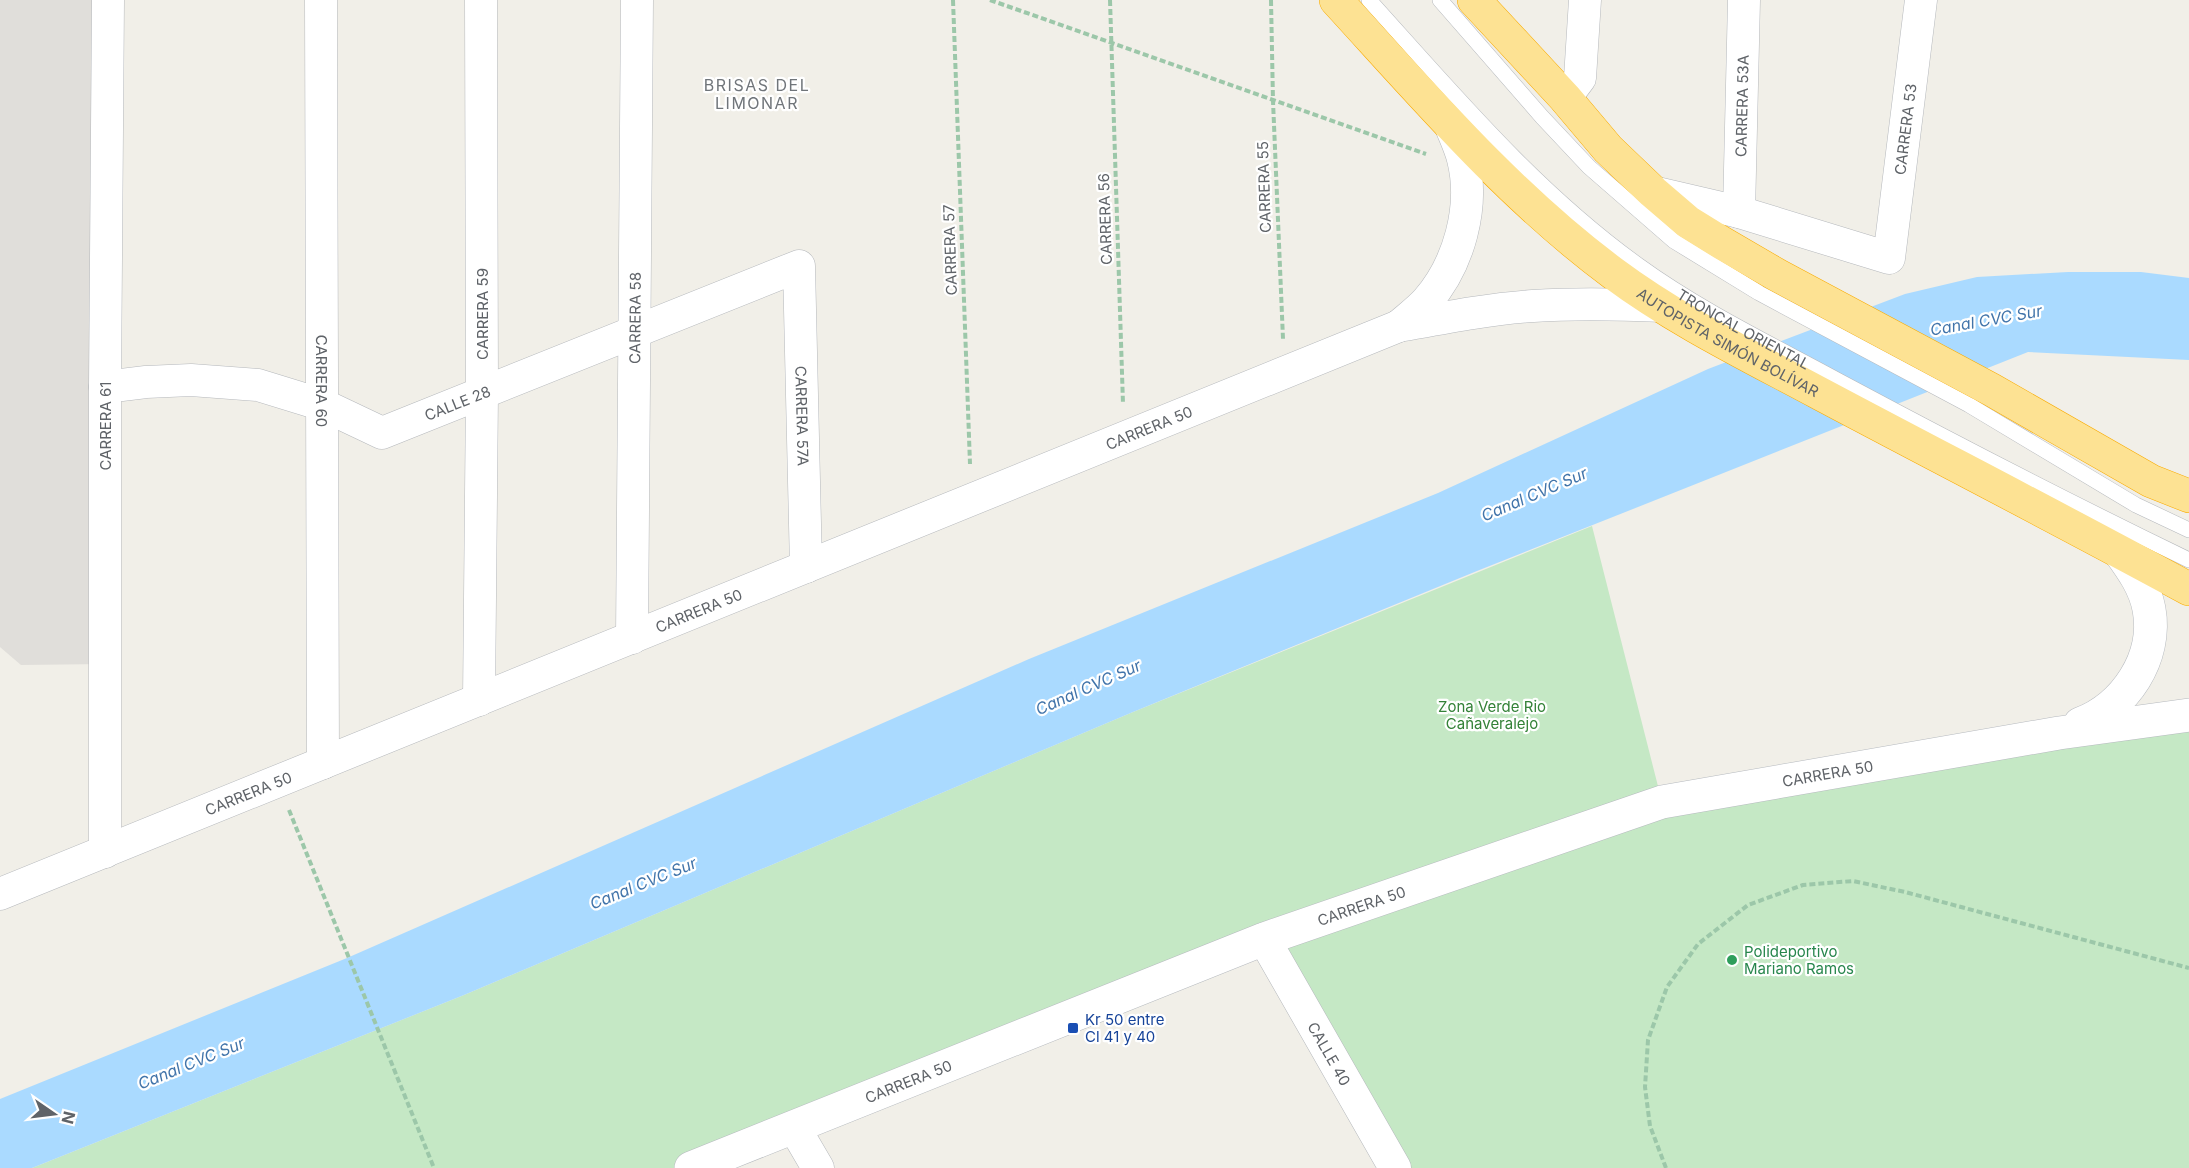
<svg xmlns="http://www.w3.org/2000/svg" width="2189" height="1168" viewBox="0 0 2189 1168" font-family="Inter,sans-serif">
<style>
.industrial{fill:#e0deda}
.green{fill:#c5e8c5}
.water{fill:#aadaff}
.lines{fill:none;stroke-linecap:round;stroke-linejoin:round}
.lane-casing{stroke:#b5b8bc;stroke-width:16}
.street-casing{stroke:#b5b8bc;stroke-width:33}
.secondary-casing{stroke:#b6babf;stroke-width:34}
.highway-casing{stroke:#f9ab00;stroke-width:34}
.path{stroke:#9cc7a9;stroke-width:4;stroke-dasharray:6 3;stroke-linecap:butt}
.lane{stroke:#fff;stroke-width:15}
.street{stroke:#fff;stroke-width:32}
.secondary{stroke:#fff;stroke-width:33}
.highway{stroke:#fde293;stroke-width:33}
.leisure-dot{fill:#2e9e5b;stroke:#fff;stroke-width:2}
.transit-dot{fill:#1a4fb4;stroke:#fff;stroke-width:2}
.labels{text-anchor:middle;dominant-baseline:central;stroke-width:4.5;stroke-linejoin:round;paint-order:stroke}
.street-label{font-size:15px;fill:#5f6368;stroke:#fff}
.park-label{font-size:15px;fill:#348238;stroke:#fff}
.leisure-label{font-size:15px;fill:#27864d;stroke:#fff;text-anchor:start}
.transit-label{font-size:15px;fill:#164399;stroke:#fff;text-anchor:start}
.neighbourhood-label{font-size:16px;letter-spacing:1.5px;fill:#70757a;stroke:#fff}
.water-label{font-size:16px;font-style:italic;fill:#4174aa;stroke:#fff}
</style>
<rect width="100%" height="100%" fill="#f1efe8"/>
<!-- industrial -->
<path class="industrial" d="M 0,0 L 108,0 L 106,664 L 21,665 L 0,647 Z"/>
<!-- green -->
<path class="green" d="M 1592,526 L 1662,802 L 2189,715 L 2189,1168 L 1395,1168 L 1264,939 L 691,1168 L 32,1168 L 464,995 L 1133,712 Z"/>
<!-- water -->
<path class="water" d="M 2068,272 L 2141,272 L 2189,278 L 2189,360 L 2028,352 L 1477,571 L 1133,712 L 464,995 L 32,1168 L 0,1168 L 0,1099 L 347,958 L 1029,659 L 1438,493 L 1708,369 L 1905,294 L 1977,277 Z"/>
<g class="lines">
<!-- lane casing -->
<g class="lane-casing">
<g id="lane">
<path id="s1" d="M 1369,0 C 1453,93 1535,191 1638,265 C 1700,310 1771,344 1839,381 C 1955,443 2071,503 2189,560"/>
<path d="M 1440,0 L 1542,117 L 1589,167 L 1674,241 L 1759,293 L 1969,405 L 2136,505 L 2189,530"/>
</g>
</g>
<!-- street casing -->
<g class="street-casing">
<g id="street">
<path id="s2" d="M 321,0 L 323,763"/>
<path d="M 1565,98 L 1580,78 L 1585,0"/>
<path id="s3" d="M 1653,192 L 1739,212 L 1889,258 L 1921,0"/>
<path id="s4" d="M 1739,212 L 1744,0"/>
<path d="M 1399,326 C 1408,318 1419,310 1427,301 C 1459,264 1475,207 1463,159 C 1460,147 1454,135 1450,124"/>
<path id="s5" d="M 105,387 L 146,382 L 191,380 L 258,385 L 323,405 L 382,433 L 799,266 L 806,567"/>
<path id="s6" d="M 632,638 L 637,0"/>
<path d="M 479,700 L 482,393 L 481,0"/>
<path id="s7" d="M 105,852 L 105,387 L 108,0"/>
<path id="s8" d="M 0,894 L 1399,326 C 1443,318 1488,309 1533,306 C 1576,303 1619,304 1663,306"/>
<path id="s9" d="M 1264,939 L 1395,1168"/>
<path d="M 794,1127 L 818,1168"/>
</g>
</g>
<!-- secondary casing -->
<g class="secondary-casing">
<g id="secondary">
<path d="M 2080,724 C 2125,707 2158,658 2149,609 C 2145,587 2132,569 2119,551"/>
<path id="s10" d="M 691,1168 L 1264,939 L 1662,802 L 2059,733 L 2189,715"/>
</g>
</g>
<!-- highway casing -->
<g class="highway-casing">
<g id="highway">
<path id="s11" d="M 1336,0 C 1423,95 1509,196 1613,273 C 1676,320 1748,355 1817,392 C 1941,458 2066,522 2189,589"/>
<path d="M 1474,0 L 1565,98 L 1608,149 L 1653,192 L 1688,222 L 1722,243 L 1777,275 L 1992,390 L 2151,481 L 2189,496"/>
</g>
</g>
<!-- path -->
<g class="path">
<path d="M 953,0 L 970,464"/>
<path d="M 990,0 L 1426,154"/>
<path d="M 1110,0 L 1123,404"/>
<path d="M 1271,0 L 1273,101 L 1283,339"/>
<path d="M 289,810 L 434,1168"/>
<path d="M 1666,1168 L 1650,1126 L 1645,1087 L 1648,1040 L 1667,987 L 1698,944 L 1748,905 L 1803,885 L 1853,881 L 1905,892 L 2189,968"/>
</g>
<!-- lane -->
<use href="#lane" class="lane"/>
<!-- street -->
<use href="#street" class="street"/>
<!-- secondary -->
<use href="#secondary" class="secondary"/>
<!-- highway -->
<use href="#highway" class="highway"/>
</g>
<!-- markers -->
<circle class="leisure-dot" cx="1732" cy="960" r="6"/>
<rect class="transit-dot" x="1067" y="1022" width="12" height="12" rx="3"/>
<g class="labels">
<!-- street labels -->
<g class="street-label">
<text stroke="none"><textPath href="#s4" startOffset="106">CARRERA 53A</textPath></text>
<text stroke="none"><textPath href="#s3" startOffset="375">CARRERA 53</textPath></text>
<text transform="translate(1264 187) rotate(-92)">CARRERA 55</text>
<text transform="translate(1105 219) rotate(-92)">CARRERA 56</text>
<text transform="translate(950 250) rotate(-92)">CARRERA 57</text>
<text transform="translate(482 314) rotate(-90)">CARRERA 59</text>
<text stroke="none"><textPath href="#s6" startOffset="320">CARRERA 58</textPath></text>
<text stroke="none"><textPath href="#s1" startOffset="502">TRONCAL ORIENTAL</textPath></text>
<text stroke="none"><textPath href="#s11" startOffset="524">AUTOPISTA SIMÓN BOLÍVAR</textPath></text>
<text stroke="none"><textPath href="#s2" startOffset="381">CARRERA 60</textPath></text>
<text stroke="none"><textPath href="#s5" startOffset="368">CALLE 28</textPath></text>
<text stroke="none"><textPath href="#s5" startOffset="886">CARRERA 57A</textPath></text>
<text stroke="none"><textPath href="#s7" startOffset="426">CARRERA 61</textPath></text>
<text stroke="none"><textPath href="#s8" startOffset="1240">CARRERA 50</textPath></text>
<text stroke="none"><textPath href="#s8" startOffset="754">CARRERA 50</textPath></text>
<text stroke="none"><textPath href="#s10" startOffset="1206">CARRERA 50</textPath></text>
<text stroke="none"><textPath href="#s8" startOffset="268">CARRERA 50</textPath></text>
<text stroke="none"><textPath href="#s10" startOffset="720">CARRERA 50</textPath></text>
<text stroke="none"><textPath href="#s9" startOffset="132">CALLE 40</textPath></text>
<text stroke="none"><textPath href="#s10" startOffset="234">CARRERA 50</textPath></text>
</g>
<!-- park labels -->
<g class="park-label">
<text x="1492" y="706">Zona Verde Rio<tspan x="1492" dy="17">Cañaveralejo</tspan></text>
</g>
<!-- leisure labels -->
<g class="leisure-label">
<text x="1744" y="951">Polideportivo<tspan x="1744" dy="17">Mariano Ramos</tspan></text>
</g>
<!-- transit labels -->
<g class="transit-label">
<text x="1085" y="1019">Kr 50 entre<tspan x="1085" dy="17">Cl 41 y 40</tspan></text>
</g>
<!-- neighbourhood labels -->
<g class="neighbourhood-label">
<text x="757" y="85">BRISAS DEL<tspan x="757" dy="18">LIMONAR</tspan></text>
</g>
<!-- water labels -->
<g class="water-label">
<text transform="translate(1986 320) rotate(-10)">Canal CVC Sur</text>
<text transform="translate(1534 494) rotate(-23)">Canal CVC Sur</text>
<text transform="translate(1088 687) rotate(-24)">Canal CVC Sur</text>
<text transform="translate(643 883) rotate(-22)">Canal CVC Sur</text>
<text transform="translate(191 1063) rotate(-22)">Canal CVC Sur</text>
</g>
</g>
<!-- north arrow -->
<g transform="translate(54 1114) rotate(104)" stroke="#ffffff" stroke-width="4.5" paint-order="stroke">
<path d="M0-4.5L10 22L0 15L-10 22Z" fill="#5f6368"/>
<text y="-9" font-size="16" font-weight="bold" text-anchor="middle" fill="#5f6368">N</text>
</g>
</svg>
